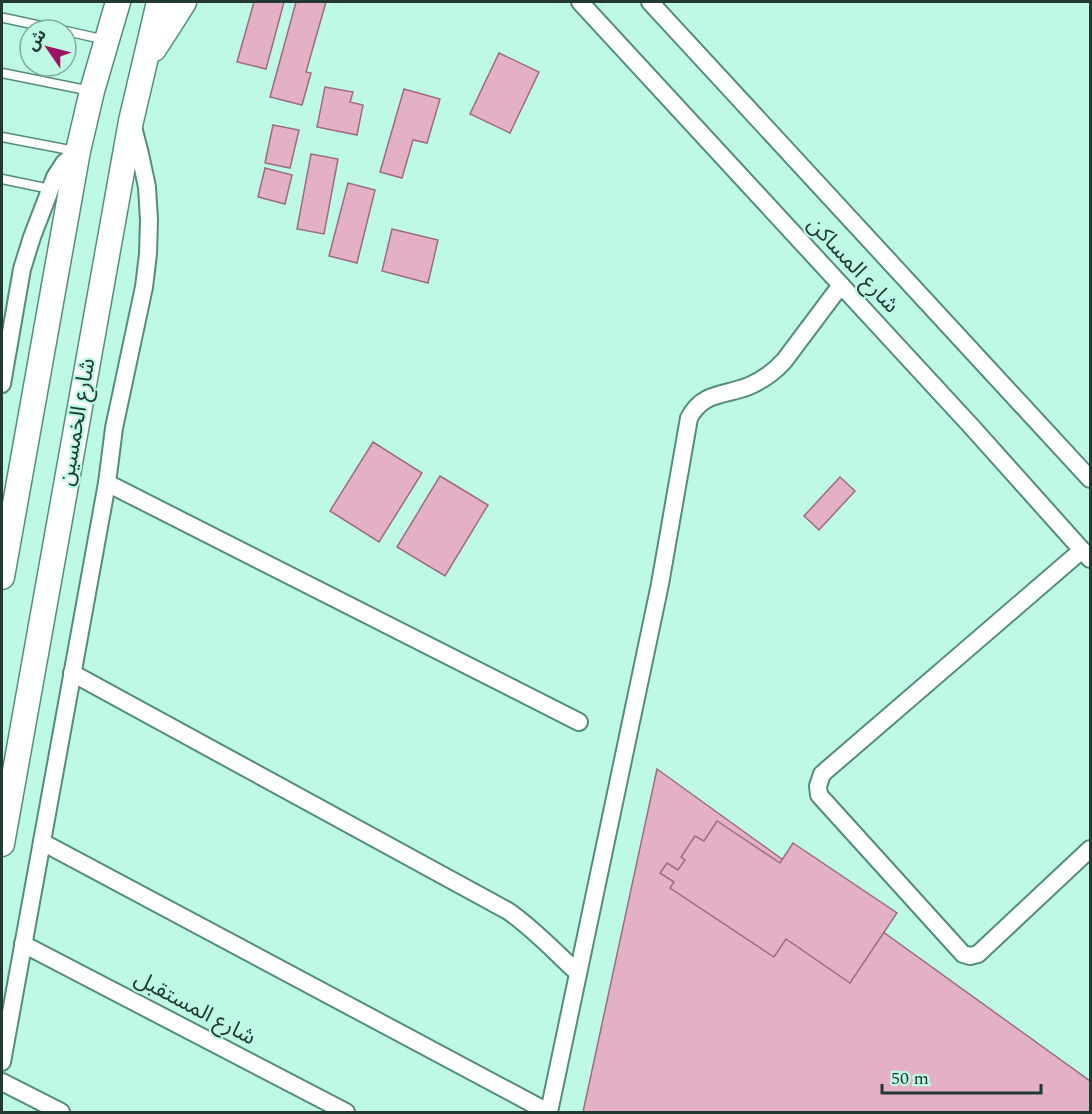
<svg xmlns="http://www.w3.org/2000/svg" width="1092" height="1114" viewBox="0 0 1092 1114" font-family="Spectral,'Noto Sans Arabic',serif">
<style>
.building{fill:#e4b0c6;stroke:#9c6c80;stroke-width:1.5}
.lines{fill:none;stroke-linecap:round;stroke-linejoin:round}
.lane-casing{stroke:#548d7c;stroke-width:11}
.street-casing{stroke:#548d7c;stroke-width:20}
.secondary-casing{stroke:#548d7c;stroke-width:27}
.lane{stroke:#fff;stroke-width:8}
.street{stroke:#fff;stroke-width:16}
.secondary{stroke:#fff;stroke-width:24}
.labels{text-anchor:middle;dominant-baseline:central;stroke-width:4.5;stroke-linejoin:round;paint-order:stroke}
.street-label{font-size:22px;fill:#223a33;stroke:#bdf9e5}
</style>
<rect width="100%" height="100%" fill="#bdf9e5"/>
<!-- building -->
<g class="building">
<path d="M 254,2 L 284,2 L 266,69 L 237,62 Z"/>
<path d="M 296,2 L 326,2 L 306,72 L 311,73 L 302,105 L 270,97 Z"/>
<path d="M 499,53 L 539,72 L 510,133 L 470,114 Z"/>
<path d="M 325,87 L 353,92 L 350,102 L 363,105 L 357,135 L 317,127 Z"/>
<path d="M 404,89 L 440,99 L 427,143 L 413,140 L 402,178 L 380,172 Z"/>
<path d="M 273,125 L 299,130 L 290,168 L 265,163 Z"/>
<path d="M 311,154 L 338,159 L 324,234 L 297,229 Z"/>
<path d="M 265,168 L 292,175 L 285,204 L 258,197 Z"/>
<path d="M 348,183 L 375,190 L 357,263 L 329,256 Z"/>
<path d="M 392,229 L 438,240 L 428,283 L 382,271 Z"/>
<path d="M 373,442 L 422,473 L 379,542 L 330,511 Z"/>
<path d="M 440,476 L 488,505 L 445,576 L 397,547 Z"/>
<path d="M 840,477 L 855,491 L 819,530 L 804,516 Z"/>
<path d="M 657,769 L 1090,1081 L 1090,1112 L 583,1112 Z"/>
<path d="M 717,821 L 780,863 L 793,843 L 897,913 L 850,983 L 786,939 L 774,957 L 670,888 L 674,882 L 660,873 L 667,863 L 678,870 L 685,860 L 681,857 L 695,836 L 704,841 Z"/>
</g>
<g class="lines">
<!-- lane casing -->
<g class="lane-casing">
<g id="lane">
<path d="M 4,18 L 60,30"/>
<path d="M 66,31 L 106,40"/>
<path d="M 2,73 L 91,91"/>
<path d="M 2,137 L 75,151"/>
<path d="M 2,179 L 50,189"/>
</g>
</g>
<!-- street casing -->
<g class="street-casing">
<g id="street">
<path d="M 580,2 L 971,426 L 1090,559"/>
<path d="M 650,2 L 1090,479"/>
<path d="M 2,384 L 22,269 L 32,237 L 55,177 L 64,163 L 78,151"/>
<path d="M 107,483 L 579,722"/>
<path d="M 1082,550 L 822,774 L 818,786 L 819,795 L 963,954 L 970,956 L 978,954 L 1090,849"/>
<path d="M 72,673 L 508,911 C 534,929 555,952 578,973"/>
<path d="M 42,842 L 548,1112"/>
<path d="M 23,944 L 346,1112"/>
<path d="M 2,1062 L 107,483 L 114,428 L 144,287 L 148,254 L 149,220 L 147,187 L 140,154 L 133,127"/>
<path d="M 2,1082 L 61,1112"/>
<path d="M 549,1112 L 660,584 L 689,418 C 703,391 725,396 749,386 C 763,380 774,372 784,361 L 841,285"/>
</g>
</g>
<!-- secondary casing -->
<g class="secondary-casing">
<g id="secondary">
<path d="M 154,49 L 169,26 L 184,2"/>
<path d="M 2,577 L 78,151 L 92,91 L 118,2"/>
<path d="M 2,844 L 131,121 L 159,2"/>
</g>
</g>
<!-- lane -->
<use href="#lane" class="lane"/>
<!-- street -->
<use href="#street" class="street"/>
<!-- secondary -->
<use href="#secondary" class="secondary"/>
</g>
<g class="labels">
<!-- street labels -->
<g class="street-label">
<text transform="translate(853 265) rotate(47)">شارع المساكن</text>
<text transform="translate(77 422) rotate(-80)">شارع الخمسين</text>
<text transform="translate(195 1008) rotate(28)">شارع المستقبل</text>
</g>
</g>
<!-- border -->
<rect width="1092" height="1114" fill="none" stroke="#223a33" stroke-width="6"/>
<!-- north arrow -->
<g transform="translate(48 48) rotate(305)"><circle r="28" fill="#bdf9e5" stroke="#7fad9e" stroke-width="1.5"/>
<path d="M0-4.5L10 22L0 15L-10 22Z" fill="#9d1463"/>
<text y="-9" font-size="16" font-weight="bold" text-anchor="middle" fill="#223a33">ش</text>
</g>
<!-- scale -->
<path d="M882 1084v9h159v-9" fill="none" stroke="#223a33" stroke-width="3"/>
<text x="891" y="1084" font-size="18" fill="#223a33" stroke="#bdf9e5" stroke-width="4.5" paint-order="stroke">50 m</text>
</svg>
